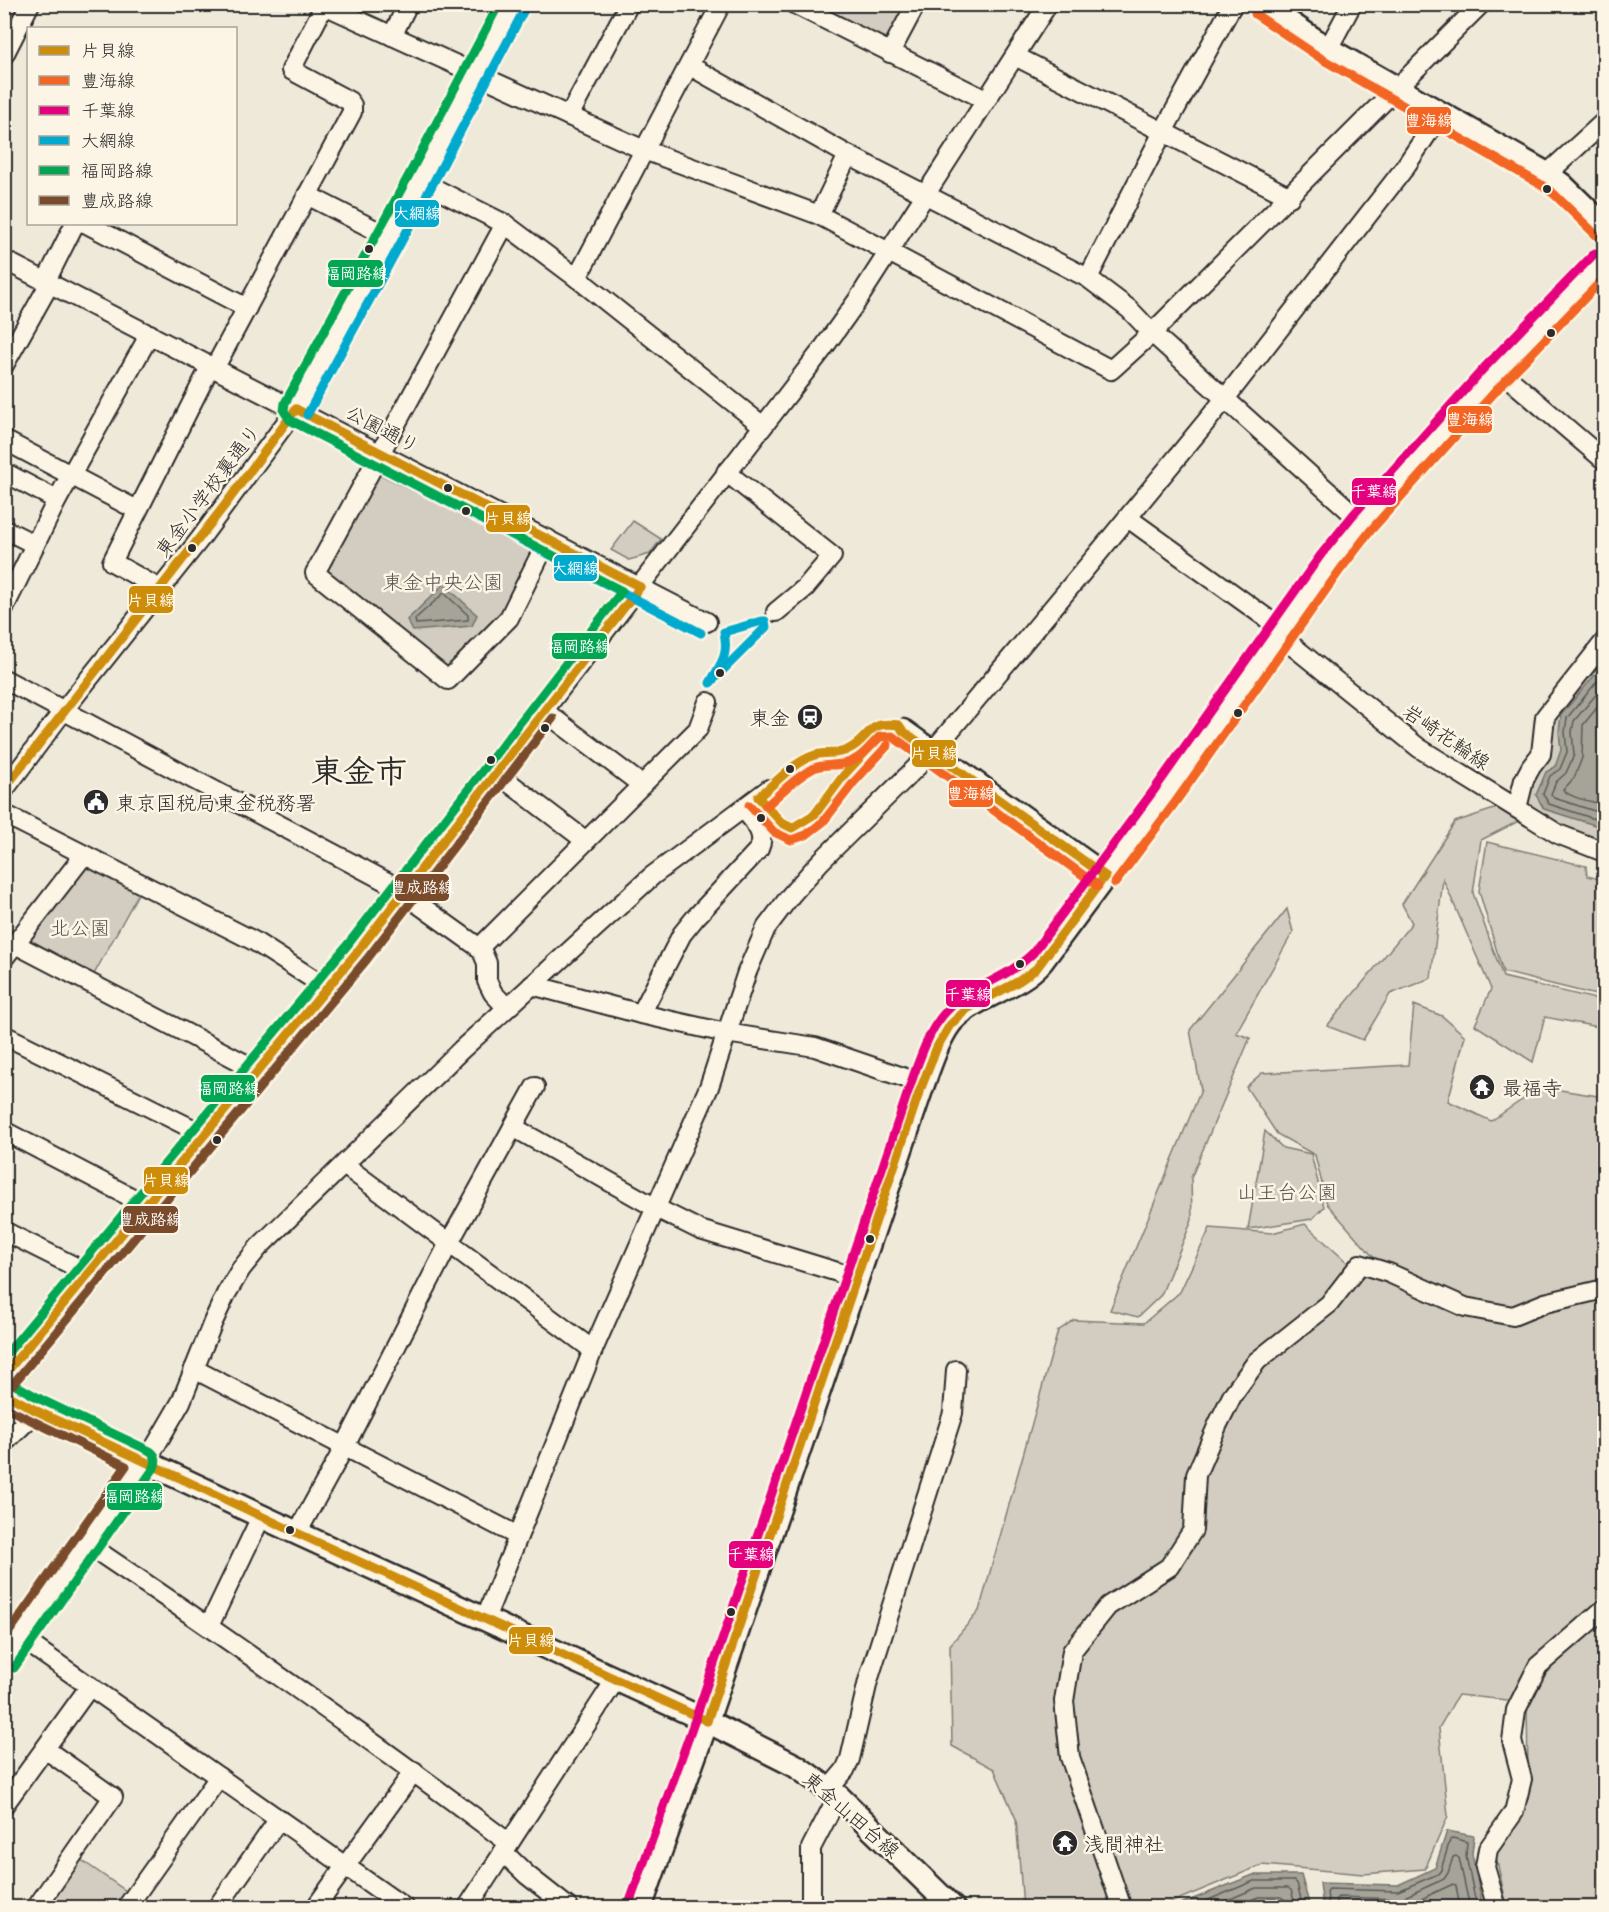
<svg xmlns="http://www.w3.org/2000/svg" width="1609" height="1912" viewBox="0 0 1609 1912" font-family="Mali,'Klee One',sans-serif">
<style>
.green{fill:#d2cdc0;stroke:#7e7c76;stroke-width:1.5}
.water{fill:#a6a399;stroke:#75736d;stroke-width:1.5}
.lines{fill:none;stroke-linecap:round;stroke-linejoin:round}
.shore{stroke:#5c5b57;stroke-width:1.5}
.minor-casing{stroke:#2b2b2b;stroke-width:22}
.major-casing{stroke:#2b2b2b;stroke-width:27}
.minor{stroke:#fcf5e5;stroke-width:18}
.major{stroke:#fcf5e5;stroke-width:22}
.bus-1-casing{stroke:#fcf5e5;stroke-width:14}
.bus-2-casing{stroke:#fcf5e5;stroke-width:14}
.bus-3-casing{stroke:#fcf5e5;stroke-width:14}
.bus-4-casing{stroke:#fcf5e5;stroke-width:14}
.bus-5-casing{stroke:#fcf5e5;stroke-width:14}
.bus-6-casing{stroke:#fcf5e5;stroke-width:14}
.bus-1{stroke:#ce8d09;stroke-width:9}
.bus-2{stroke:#f26522;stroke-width:9}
.bus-3{stroke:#e5007d;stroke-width:9}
.bus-4{stroke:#00a9ce;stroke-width:9}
.bus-5{stroke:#00a651;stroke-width:9}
.bus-6{stroke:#7a4b2a;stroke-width:9}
.bus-dot{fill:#2b2b2b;stroke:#fcf5e5;stroke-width:2}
.labels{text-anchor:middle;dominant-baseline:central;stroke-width:5;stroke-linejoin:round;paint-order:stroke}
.street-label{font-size:20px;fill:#2b2b2b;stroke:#fcf5e5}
.park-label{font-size:20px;fill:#555450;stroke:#fcf5e5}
.poi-label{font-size:20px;fill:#2b2b2b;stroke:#fcf5e5;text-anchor:start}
.town-label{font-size:32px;font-weight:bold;fill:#2b2b2b;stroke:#fcf5e5}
.line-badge{stroke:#fcf5e5;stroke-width:2}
.badge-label{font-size:16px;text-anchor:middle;font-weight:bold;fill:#fff}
</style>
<rect width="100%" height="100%" fill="#efe9da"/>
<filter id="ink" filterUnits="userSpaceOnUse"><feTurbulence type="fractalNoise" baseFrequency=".0167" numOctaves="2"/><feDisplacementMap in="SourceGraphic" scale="12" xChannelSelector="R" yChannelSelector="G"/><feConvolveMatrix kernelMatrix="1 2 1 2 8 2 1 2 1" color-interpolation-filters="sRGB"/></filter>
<g filter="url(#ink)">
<!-- green -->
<g class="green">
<path d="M 824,5 L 907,5 L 886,43 L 821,10 Z"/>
<path d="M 373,471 L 535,551 L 504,615 L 449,672 L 323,570 Z"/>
<path d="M 633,521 L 661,539 L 650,554 L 629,560 L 611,550 Z"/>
<path d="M 1604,650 L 1604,842 L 1548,820 L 1528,805 L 1529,784 L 1549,718 Z"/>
<path d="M 1500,807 L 1521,820 L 1481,840 L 1473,893 L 1503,977 L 1604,1001 L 1604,1028 L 1545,1017 L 1533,1062 L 1475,1025 L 1491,989 L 1443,879 L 1431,978 L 1390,994 L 1363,1040 L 1327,1026 L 1412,923 L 1402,904 L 1455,822 Z"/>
<path d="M 1487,842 L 1586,866 L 1587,876 L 1604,880 L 1604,997 L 1503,972 L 1479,891 Z"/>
<path d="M 86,863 L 139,892 L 93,976 L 27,938 Z"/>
<path d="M 1287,909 L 1293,932 L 1236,1033 L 1250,1038 L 1191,1178 L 1192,1220 L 1161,1295 L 1138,1317 L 1110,1310 L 1201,1090 L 1190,1030 Z"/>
<path d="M 1414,1005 L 1442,1016 L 1465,1036 L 1448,1101 L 1491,1121 L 1541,1087 L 1604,1097 L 1604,1907 L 1507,1907 L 1495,1852 L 1528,1777 L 1527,1702 L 1458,1695 L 1439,1728 L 1448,1816 L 1425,1869 L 1363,1874 L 1262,1865 L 1160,1907 L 1023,1907 L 1016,1819 L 994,1769 L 952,1746 L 950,1645 L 979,1611 L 1058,1331 L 1074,1320 L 1144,1323 L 1180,1292 L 1210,1228 L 1272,1233 L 1305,1224 L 1360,1274 L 1375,1259 L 1327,1204 L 1315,1155 L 1277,1134 L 1246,1087 L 1262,1073 L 1408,1065 Z"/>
<path d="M 1265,1131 L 1283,1148 L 1311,1154 L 1324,1207 L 1312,1219 L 1248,1229 Z"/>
<path d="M 77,1857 L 126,1891 L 115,1907 L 42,1908 Z"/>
</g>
<!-- water -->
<g class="water">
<path d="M 444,584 L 477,615 L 472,626 L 413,631 L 407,620 Z"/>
<path d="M 1604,664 L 1604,828 L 1544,809 L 1536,795 L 1546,772 L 1555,767 L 1561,750 L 1559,732 L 1561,715 Z"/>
<path d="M 1447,1831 L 1474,1836 L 1472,1854 L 1483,1907 L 1323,1907 L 1320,1883 L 1398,1885 L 1435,1868 Z"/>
<path d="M 1253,1875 L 1301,1875 L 1310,1907 L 1173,1907 Z"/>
</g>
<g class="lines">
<!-- shore -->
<g class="shore">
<path d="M 444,593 L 468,615 L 468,620 L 416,624 L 415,619 Z"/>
<path d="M 1604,673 L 1567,718 L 1565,732 L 1567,752 L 1560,769 L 1550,776 L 1543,794 L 1549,804 L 1604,822"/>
<path d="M 1604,685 L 1574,721 L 1572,732 L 1574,755 L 1566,773 L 1556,782 L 1551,794 L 1554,798 L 1604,814"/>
<path d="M 1604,699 L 1583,725 L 1582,758 L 1574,778 L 1563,790 C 1572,799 1592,801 1604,805"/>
<path d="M 1189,1908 L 1254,1881 L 1294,1881 L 1297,1883 L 1303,1908"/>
<path d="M 1209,1908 L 1256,1888 L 1288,1888 L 1291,1890 L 1296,1908"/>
<path d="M 1233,1908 L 1258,1897 L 1281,1897 L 1284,1899 L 1286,1908"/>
<path d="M 1329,1908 L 1327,1892 L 1329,1889 L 1398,1891 L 1438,1874 L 1441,1870 L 1450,1840 L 1453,1838 L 1467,1842 L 1466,1856 L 1477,1908"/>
<path d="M 1336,1908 L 1336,1899 L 1338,1897 L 1400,1899 L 1444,1879 L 1448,1873 L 1453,1857 L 1456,1856 L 1459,1858 L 1470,1908"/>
<path d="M 1402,1908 L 1453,1884 L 1456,1886 L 1460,1908"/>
</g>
<!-- minor casing -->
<g class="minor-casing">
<g id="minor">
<path d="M 322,4 L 644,150 L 819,215 L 1111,370 L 1152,333 L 1481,4"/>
<path d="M 794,4 L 986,100"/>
<path d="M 392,36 L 408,4"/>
<path d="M 1328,49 L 1352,4"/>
<path d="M 890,53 L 916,4"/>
<path d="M 4,55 L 30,4"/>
<path d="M 1015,56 L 1290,197"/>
<path d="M 690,66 L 848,155 L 1088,278 L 1129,309 L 1152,333 L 1362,522"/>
<path d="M 569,116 L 629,4"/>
<path d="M 1547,174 L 1604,122"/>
<path d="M 420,181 L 505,224 L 577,278 L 763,426"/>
<path d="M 307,195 L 389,237"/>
<path d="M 819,215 L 848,155"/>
<path d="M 87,224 L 247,308"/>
<path d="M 505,224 L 315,573 L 448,680 L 509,618 L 548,539"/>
<path d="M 4,260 L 707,622"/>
<path d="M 577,278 L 721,4"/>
<path d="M 1088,278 L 1163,132 L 1233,4"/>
<path d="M 46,281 L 74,225 L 77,224"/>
<path d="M 4,365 L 50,283"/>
<path d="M 215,367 L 352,112 L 352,105 L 349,101 L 291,70 L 325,4"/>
<path d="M 1499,370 L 1604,460"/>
<path d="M 4,440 L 137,510"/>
<path d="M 4,472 L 57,500"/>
<path d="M 726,472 L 832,556 L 805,588 L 776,612"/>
<path d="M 1128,518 L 1283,630"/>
<path d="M 4,529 L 34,544"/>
<path d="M 160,589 L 112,562 L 211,365"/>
<path d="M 4,608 L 57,500 L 150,334"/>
<path d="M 1279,635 L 1419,748 L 1558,834 L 1604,852"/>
<path d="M 4,679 L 389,883 L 481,949 L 487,963 L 487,981 L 493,993 L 507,1008"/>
<path d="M 544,711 L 642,785"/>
<path d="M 495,772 L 586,841"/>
<path d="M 4,790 L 64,710 L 200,539 L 296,409 L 420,181 L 513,4"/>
<path d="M 1517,808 L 1524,780 L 1531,767 L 1541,754 L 1545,717 L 1604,642"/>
<path d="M 10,817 L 254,941 L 327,988"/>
<path d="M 15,944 L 259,1071"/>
<path d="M 479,948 L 698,729 L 708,702"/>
<path d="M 4,958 L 84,855"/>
<path d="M 532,985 L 641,1014 L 726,1033 L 815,1047 L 923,1084"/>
<path d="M 641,1014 L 682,934 L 695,918 L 759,849 C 767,833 752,821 744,808"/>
<path d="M 4,1035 L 205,1135"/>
<path d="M 513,1127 L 656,1208 L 700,1230 L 857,1278"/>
<path d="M 4,1131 L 146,1205"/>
<path d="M 344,1165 L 593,1350"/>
<path d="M 4,1231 L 90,1274"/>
<path d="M 194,1369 L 518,1536"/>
<path d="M 4,1376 L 358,951 L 822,350 L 857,301 L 1048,4"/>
<path d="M 4,1443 L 37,1411"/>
<path d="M 297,1533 L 345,1446 L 449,1243 L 535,1087"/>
<path d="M 87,1544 C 230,1640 371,1739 509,1843"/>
<path d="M 485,1619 L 593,1350 L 709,1087 L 747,972 L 766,928 L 791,895 L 820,862 L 933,751 L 1096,556 L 1224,400 L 1403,170 L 1442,112"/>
<path d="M 4,1626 L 405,1908"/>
<path d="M 209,1626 L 261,1517"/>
<path d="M 4,1661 L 156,1445 L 181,1402 L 213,1322 L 226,1294 L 241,1269 L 259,1247 L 461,1050 L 652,876 L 769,789"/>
<path d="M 829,1789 L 845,1770 L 850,1759 L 868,1681 L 953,1413 L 956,1370"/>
<path d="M 4,1805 L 90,1686"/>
<path d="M 503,1852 L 527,1875 L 569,1908"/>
<path d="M 36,1908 L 113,1797 L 45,1749"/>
<path d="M 126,1908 L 219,1777"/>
<path d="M 220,1908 L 218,1906 L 279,1819"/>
<path d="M 315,1908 L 414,1771"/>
<path d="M 467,1908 L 616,1679"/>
<path d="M 811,1908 L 811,1848 L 838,1796"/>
<path d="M 1122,1908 L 1070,1757 L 1064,1701 L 1072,1651 L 1108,1606 L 1169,1567 L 1193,1530 L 1196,1475 L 1218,1424 L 1233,1394 L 1257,1361 L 1329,1304 L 1360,1264 L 1389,1273 L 1465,1307 L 1513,1316 L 1545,1303 L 1604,1289"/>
<path d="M 1497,1908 L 1485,1867 L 1488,1849 L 1514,1812 L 1522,1779 L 1512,1741 L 1516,1710 L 1538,1666 L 1604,1609"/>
</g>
</g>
<!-- major casing -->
<g class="major-casing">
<g id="major">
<path d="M 1262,4 L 1328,49 L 1547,174 L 1562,185 L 1604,226"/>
<path d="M 903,731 L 1105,876"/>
<path d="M 4,1393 L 37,1411 L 297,1533 L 707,1721 L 796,1766 L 838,1796 L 953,1908"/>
<path d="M 640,1908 L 707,1721 L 923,1084 C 930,1065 941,1030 956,1017 C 982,993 1019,988 1042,961 L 1164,797 L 1330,563 L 1362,522 L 1493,376 L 1604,261"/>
</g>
</g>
<!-- minor -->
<use href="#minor" class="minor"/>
<!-- major -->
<use href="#major" class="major"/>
<!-- bus-1 casing -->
<g class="bus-1-casing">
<g id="bus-1">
<path d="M 296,409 L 640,587"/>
<path d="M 4,789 L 225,505 L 296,409"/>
<path d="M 758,797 C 776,783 793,762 815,755 C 825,752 837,755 847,750 C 872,739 864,720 899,725 L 903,731 L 1105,876"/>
<path d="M 758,797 L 782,823 L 792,828 L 815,814 L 844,775 L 880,736"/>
<path d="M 4,1375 L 358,951 L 640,587"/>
<path d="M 4,1393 L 37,1411 L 297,1533 L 707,1721"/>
<path d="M 707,1721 L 919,1093 L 937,1047 L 950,1025 L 967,1009 L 1019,981 L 1036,969 L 1105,876"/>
</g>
</g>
<!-- bus-2 casing -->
<g class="bus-2-casing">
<g id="bus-2">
<path d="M 1255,14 L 1322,59 L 1540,184 L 1554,194 L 1596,235"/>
<path d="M 749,805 L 774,832 L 791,840 L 806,835 L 823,822 L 854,782 L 888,745"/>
<path d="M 766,806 C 781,793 796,777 814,768 C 823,764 833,766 842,764 C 860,761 868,748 880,737 L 892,736 L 1098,886"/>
<path d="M 1115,883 L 1174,804 L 1340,570 L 1371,530 L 1502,384 L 1604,278"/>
</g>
</g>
<!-- bus-3 casing -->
<g class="bus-3-casing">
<path id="bus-3" d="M 629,1904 L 696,1717 L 912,1080 C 926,1041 935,1011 974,990 C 995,979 1016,970 1033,953 L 1154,790 L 1320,556 L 1353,515 L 1484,368 L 1595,253"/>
</g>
<!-- bus-4 casing -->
<g class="bus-4-casing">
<g id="bus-4">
<path d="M 307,415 L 431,187 L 524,10"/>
<path d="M 290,420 L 701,633"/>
<path d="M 762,621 L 765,621 L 766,627 L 710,683 C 721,663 729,656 724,632 Z"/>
</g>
</g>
<!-- bus-5 casing -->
<g class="bus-5-casing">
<g id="bus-5">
<path d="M 4,1357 L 349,943 L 622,591 L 290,420 L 284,411 L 285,403 L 409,175 L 499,4"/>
<path d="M 10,1382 L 42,1400 L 150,1451 C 156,1455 157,1461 154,1468 L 14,1668"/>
</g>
</g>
<!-- bus-6 casing -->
<g class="bus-6-casing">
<g id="bus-6">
<path d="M 13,1384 L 367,959 L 553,718"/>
<path d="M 4,1407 L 126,1466 L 4,1639"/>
</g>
</g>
<!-- bus-1 -->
<use href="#bus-1" class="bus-1"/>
<!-- bus-2 -->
<use href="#bus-2" class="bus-2"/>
<!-- bus-3 -->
<use href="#bus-3" class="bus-3"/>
<!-- bus-4 -->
<use href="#bus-4" class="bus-4"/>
<!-- bus-5 -->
<use href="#bus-5" class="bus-5"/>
<!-- bus-6 -->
<use href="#bus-6" class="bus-6"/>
</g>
</g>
<!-- icons -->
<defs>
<g id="station-disc" transform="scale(1.35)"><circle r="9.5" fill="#2b2b2b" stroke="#fcf5e5"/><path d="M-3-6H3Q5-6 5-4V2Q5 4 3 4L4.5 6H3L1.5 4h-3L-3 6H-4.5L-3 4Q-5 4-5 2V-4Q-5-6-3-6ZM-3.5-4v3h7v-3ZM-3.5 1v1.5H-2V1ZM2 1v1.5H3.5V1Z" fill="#fff"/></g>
<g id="civic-disc" transform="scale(1.35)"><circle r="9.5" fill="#2b2b2b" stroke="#fcf5e5"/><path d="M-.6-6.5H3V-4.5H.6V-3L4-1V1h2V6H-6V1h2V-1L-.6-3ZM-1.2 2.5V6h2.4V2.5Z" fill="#fff"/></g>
<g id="temple-disc" transform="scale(1.35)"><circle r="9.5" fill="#2b2b2b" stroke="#fcf5e5"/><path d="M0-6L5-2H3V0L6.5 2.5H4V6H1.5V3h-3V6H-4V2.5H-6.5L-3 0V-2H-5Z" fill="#fff"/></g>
</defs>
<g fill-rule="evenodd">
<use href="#station-disc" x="810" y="717"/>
<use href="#civic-disc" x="96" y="802"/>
<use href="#temple-disc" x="1482" y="1087"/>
<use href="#temple-disc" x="1065" y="1843"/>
</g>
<!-- markers -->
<g class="bus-dot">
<circle cx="1547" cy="189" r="5"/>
<circle cx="369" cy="249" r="5"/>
<circle cx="1551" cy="333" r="5"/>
<circle cx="448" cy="488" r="5"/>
<circle cx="466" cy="511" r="5"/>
<circle cx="192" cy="548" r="5"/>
<circle cx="720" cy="673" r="5"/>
<circle cx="1238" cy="713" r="5"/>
<circle cx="545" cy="728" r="5"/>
<circle cx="491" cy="760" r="5"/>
<circle cx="790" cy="769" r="5"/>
<circle cx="761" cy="818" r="5"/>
<circle cx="1020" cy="964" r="5"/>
<circle cx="217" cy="1140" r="5"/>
<circle cx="870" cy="1239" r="5"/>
<circle cx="290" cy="1530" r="5"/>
<circle cx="731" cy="1612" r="5"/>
</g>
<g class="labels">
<!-- street labels -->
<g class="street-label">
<text transform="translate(383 428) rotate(28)">公園通り</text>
<text transform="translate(207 490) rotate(-53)">東金小学校裏通り</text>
<text transform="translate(1447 736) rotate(34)">岩崎花輪線</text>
<text transform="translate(852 1814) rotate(41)">東金山田台線</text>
</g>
<!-- park labels -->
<g class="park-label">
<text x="443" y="581">東金中央公園</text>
<text x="80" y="927">北公園</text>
<text x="1287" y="1191">山王台公園</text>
</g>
<!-- poi labels -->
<g class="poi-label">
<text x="790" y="717" text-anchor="end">東金</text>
<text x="116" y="802">東京国税局東金税務署</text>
<text x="1502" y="1087">最福寺</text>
<text x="1084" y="1843">浅間神社</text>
</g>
<!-- town labels -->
<g class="town-label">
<text x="359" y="769">東金市</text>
</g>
</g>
<g class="line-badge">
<rect x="1406" y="106" width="46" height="29" rx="6" fill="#f26522"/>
<rect x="394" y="199" width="46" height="29" rx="6" fill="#00a9ce"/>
<rect x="327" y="259" width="57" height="29" rx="6" fill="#00a651"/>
<rect x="1447" y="405" width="46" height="29" rx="6" fill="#f26522"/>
<rect x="1351" y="477" width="46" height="29" rx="6" fill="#e5007d"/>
<rect x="485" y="504" width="46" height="29" rx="6" fill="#ce8d09"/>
<rect x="553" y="554" width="45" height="28" rx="6" fill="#00a9ce"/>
<rect x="128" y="585" width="46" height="29" rx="6" fill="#ce8d09"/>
<rect x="551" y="632" width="57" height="28" rx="6" fill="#00a651"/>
<rect x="911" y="739" width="46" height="29" rx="6" fill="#ce8d09"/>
<rect x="948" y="779" width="46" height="29" rx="6" fill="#f26522"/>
<rect x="394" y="873" width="56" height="29" rx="6" fill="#7a4b2a"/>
<rect x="945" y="979" width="46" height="29" rx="6" fill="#e5007d"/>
<rect x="200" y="1074" width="56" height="29" rx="6" fill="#00a651"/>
<rect x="143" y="1166" width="46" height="29" rx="6" fill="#ce8d09"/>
<rect x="122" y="1205" width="57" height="29" rx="6" fill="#7a4b2a"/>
<rect x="106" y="1482" width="57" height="29" rx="6" fill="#00a651"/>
<rect x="728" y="1540" width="46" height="29" rx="6" fill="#e5007d"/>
<rect x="508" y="1626" width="46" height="29" rx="6" fill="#ce8d09"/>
</g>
<g class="badge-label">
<text x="1429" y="126">豊海線</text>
<text x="417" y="219">大網線</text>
<text x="356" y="279">福岡路線</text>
<text x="1470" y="425">豊海線</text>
<text x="1374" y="497">千葉線</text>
<text x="508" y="524">片貝線</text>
<text x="575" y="574">大網線</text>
<text x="151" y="606">片貝線</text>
<text x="579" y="652">福岡路線</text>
<text x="934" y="759">片貝線</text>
<text x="971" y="799">豊海線</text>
<text x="422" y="893">豊成路線</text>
<text x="968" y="1000">千葉線</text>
<text x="228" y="1094">福岡路線</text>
<text x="166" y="1186">片貝線</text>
<text x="150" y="1225">豊成路線</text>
<text x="134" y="1502">福岡路線</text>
<text x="751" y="1560">千葉線</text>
<text x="531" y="1646">片貝線</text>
</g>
<!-- margin -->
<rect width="1609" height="1912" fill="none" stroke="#fcf5e5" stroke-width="24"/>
<rect x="12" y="12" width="1585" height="1888" fill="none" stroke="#2b2b2b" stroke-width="2" filter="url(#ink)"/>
<!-- legend -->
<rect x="27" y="27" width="210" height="198" fill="#fcf5e5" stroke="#a8a49b" stroke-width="1.5"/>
<rect x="39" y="46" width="30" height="9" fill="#ce8d09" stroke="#a8a49b" stroke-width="1.5"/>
<text x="81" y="57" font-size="18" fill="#2b2b2b">片貝線</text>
<rect x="39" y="76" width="30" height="9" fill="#f26522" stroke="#a8a49b" stroke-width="1.5"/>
<text x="81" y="87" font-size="18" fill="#2b2b2b">豊海線</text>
<rect x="39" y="106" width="30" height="9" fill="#e5007d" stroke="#a8a49b" stroke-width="1.5"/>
<text x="81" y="117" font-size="18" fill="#2b2b2b">千葉線</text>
<rect x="39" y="136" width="30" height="9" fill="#00a9ce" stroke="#a8a49b" stroke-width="1.5"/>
<text x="81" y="147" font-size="18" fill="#2b2b2b">大網線</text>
<rect x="39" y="166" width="30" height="9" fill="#00a651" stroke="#a8a49b" stroke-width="1.5"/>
<text x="81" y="177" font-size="18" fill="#2b2b2b">福岡路線</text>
<rect x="39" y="196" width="30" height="9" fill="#7a4b2a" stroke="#a8a49b" stroke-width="1.5"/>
<text x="81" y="207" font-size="18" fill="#2b2b2b">豊成路線</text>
</svg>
